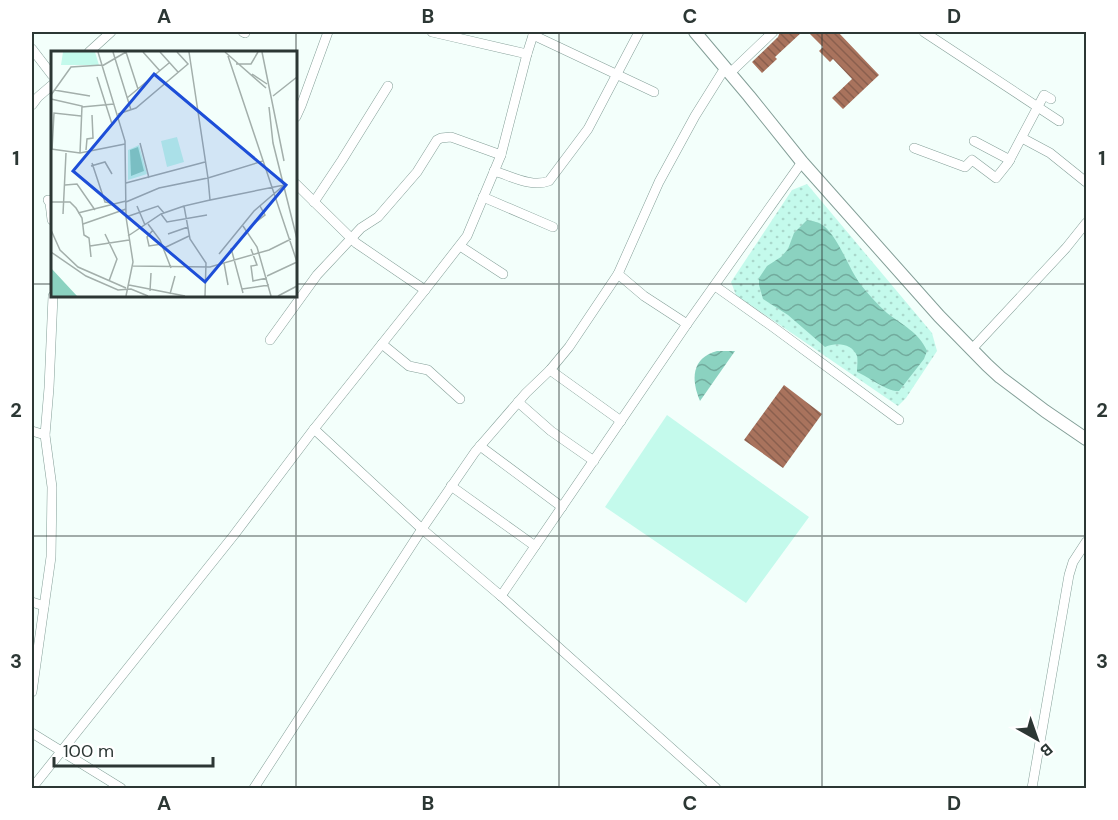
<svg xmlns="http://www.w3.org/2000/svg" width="1118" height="820" viewBox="0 0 1118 820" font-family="'DM Sans',sans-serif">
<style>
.park{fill:url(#park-dots)}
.pitch{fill:#c4faec}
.water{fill:url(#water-waves)}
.building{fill:url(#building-back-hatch)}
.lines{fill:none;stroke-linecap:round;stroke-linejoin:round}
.minor-casing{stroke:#849f98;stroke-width:10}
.tertiary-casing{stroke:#849f98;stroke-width:14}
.minor{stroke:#fff;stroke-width:9}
.tertiary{stroke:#fff;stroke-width:12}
.grid{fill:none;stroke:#2c3734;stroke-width:1.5;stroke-opacity:0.55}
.inset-road{fill:none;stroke:#a3afab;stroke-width:1.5}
.view{fill:#1d4ed8;fill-opacity:0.15;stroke:#1d4ed8;stroke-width:3}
.inset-edge{fill:none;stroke:#2c3734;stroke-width:3}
.neatline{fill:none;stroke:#2c3734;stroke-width:2}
.grid-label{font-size:20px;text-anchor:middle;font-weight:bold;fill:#2c3734}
</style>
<defs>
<pattern id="park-dots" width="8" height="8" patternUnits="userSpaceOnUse" patternTransform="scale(1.5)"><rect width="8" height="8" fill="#c4faec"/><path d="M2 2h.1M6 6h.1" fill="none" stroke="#a9d7cb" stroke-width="1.8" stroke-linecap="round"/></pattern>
<pattern id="water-waves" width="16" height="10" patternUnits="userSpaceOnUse" patternTransform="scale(1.5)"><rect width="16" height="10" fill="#8bd2c0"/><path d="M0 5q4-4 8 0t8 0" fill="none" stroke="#72ab9d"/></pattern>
<pattern id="building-back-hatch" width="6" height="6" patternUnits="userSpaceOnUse" patternTransform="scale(1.5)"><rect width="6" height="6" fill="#a9735d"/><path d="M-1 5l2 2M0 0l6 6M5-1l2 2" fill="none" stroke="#8a5f4e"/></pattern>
</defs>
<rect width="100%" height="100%" fill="#f3fffb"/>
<!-- park -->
<path class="park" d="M 807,184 L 932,333 L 937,351 L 906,398 L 898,406 L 736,295 L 731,282 L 792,190 Z"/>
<!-- pitch -->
<path class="pitch" d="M 667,415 L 809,517 L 746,603 L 605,507 Z"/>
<!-- water -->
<g class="water">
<path d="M 807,220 C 813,221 819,222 824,226 C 840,240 848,268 861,285 C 869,295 878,305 887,313 C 902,325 919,332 927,351 L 924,359 L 899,391 C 887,392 869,377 857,372 C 857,367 858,361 857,356 C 852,343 836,342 825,347 L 788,315 L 763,299 L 759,285 L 759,278 L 767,266 L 781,257 L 788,249 L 794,233 Z"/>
<path d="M 717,351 L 735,351 L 700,401 C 691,380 691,358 717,351 Z"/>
</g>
<!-- building -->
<g class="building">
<path d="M 780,32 L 802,32 L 775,57 L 777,59 L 762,73 L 752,62 L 778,37 Z"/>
<path d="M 808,32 L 838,32 L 879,75 L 843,109 L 832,98 L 852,79 L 833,59 L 830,62 L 819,51 L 823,47 Z"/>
<path d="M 784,385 L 822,414 L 783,468 L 744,440 Z"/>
</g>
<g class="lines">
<!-- minor casing -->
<g class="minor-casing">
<g id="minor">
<path d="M 243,32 L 245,33"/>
<path d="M 432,32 L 527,54"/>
<path d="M 924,32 L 1059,121"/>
<path d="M 533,35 L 654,92"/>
<path d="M 32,49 L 52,75"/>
<path d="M 89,52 L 111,32"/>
<path d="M 730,73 L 773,32"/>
<path d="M 32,105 L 38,97 L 52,85"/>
<path d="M 296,117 L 301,106 L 328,32"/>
<path d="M 1022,138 L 1050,153 L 1086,182"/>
<path d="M 974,141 L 1010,160"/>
<path d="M 914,148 L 965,167 L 972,160 L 996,178 L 1008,163 L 1044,95 L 1051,99"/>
<path d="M 494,171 C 511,176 532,188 549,181 L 588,129 L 639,32"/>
<path d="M 296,184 L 356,243 L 425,290 L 314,429"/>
<path d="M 483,197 L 553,227"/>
<path d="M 48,200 L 50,203 L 52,220"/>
<path d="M 314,202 L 342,160 L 388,86"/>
<path d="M 460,246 L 503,274"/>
<path d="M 618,274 L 644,296 L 687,324"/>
<path d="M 715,286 L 773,327 L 899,420"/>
<path d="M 425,290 L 467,236 L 501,155 L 527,54 L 534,32"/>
<path d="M 270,340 L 317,275 L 361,228 L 378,217 L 417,172 L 437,140 L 441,138 L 451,137 L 501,155"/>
<path d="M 382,344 L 409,366 L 428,370 L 460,399"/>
<path d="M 972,349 L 1066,248 L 1086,223"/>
<path d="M 550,370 L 621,421"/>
<path d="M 518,402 L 551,431 L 594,461"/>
<path d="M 32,431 L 45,435"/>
<path d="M 480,446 L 562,507"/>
<path d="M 451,486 L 535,546"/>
<path d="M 501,596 L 687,324 L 802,162"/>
<path d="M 32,602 L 44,606"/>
<path d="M 32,692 L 51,557 L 52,487 L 45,435 L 49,388 L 53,296"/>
<path d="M 32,733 L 121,788"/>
<path d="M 32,788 L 234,535 L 314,429 L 422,529 L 475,452 L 526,393 L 550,370 L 569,347 L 618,274 L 659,182 L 695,116 L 725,68"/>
<path d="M 254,788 L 422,529 L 501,596 L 716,788"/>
<path d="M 1032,788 L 1069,575 L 1073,562 L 1086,542"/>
</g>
</g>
<!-- tertiary casing -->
<g class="tertiary-casing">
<path id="tertiary" d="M 695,32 L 749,96 L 802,162 L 939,316 L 987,365 L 1000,377 L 1045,411 L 1086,439"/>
</g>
<!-- minor -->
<use href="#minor" class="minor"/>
<!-- tertiary -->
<use href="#tertiary" class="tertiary"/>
</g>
<!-- grid -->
<path class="grid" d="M 296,32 L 296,788M 559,32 L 559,788M 822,32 L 822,788M 32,284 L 52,284M 296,284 L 1086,284M 32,536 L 1086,536"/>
<!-- overview -->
<g transform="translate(51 51)">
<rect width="246" height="246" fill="#f3fffb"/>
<path d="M 12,1 L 44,1 L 48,14 L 10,14 Z" fill="#c4faec"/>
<path d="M 88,94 L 96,123 L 77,129 L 77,99 Z" fill="#c4faec"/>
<path d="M 126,86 L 133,111 L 116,116 L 110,90 Z" fill="#c4faec"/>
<path d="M 87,96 L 93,120 L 80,125 L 79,99 ZM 0,217 L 26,245 L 0,245 Z" fill="#8bd2c0"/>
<path class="inset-road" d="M 47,1 L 74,90 L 75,166 L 82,211 L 75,245M 62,1 L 80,59M 75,1 L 87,38M 92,1 L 109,20M 109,1 L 127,21M 138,1 L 157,127 L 212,110M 174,1 L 215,37M 211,1 L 233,110M 177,5 L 246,211M 185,13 L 200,13 L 207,1M 51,15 L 75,1M 201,23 L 216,33M 46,26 L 61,73M 3,39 L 39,45M 0,44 L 20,16 L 51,14M 222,45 L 246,26M 76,47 L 118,12M 0,48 L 31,55 L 29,102M 31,56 L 63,53M 218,56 L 222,92 L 246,188M 67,63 L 85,57 L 137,13 L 126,1M 89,92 L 98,127M 0,98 L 29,102 L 74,93M 1,99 L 3,62 L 30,65M 35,99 L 36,88 L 42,87 L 41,64M 41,112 L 54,151 L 60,152M 40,115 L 54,111 L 61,123M 75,132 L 154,111M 14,134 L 26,133 L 44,159M 0,151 L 19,151 L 25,157 L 31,167 L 33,184 L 38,187 L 40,206M 75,151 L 108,137 L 157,127 L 159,149 L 233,134M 86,155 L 94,174M 27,162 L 75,150M 12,163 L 15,102M 110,163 L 116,171 L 156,164M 75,166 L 107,155 L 113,162M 205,171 L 214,164 L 209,155M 32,173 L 75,158M 97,173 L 109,189 L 120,217M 192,175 L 206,196 L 220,245M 0,179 L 9,199 L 27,216 L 75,237M 102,179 L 96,186 L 98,195 L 111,193M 54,183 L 66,208 L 58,230M 117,183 L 137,176M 77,185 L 110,163 L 133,155M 39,195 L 78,189M 113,197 L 138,185M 180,197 L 192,242M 200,198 L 206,214 L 200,215 L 202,230 L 216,227M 0,201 L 35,225 L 67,239 L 80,238 L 97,245M 168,203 L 203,160 L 232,135M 173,212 L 177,234M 82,215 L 159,216 L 218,199 L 240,188M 216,225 L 246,211M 78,234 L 134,245M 191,238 L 218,234M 99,240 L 100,222M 119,243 L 124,225M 154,245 L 155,212 L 139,188 L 133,155 L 159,149M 227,245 L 246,235"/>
<path class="view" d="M 103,23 L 235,134 L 154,231 L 22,120 Z"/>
<rect width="246" height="246" class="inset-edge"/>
</g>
<!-- border -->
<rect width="1118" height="820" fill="none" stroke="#ffffff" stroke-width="66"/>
<!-- north arrow -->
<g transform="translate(1037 739) rotate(140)" stroke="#ffffff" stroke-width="4.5" paint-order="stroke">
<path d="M0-4.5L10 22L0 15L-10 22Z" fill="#2c3734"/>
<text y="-9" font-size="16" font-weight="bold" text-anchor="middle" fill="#2c3734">B</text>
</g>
<!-- scale -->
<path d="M54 757v9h159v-9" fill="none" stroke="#2c3734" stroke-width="3"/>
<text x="63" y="757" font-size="18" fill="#2c3734" stroke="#ffffff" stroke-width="4.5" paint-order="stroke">100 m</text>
<rect x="33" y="33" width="1052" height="754" class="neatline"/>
<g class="grid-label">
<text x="164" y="23">A</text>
<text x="428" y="23">B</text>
<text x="690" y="23">C</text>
<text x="954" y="23">D</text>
<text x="16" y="165">1</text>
<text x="1102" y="165">1</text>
<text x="16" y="417">2</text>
<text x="1102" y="417">2</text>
<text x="16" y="668">3</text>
<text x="1102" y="668">3</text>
<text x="164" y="810">A</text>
<text x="428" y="810">B</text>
<text x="690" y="810">C</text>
<text x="954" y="810">D</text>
</g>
</svg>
